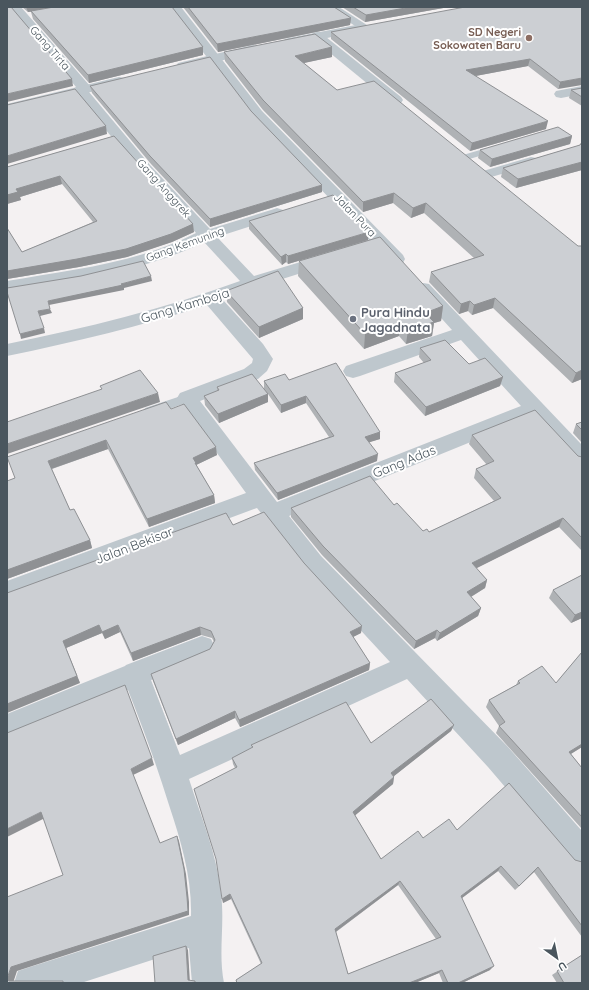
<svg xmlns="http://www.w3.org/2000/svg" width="589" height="990" viewBox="0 0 589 990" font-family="Quicksand,sans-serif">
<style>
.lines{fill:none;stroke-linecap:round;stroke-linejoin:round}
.service{fill:#bec7cd;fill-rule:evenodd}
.minor{fill:#bec7cd;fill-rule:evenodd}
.tertiary{fill:#bec7cd;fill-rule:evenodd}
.wall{fill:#afb2b5;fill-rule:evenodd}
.shaded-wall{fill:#8f9194}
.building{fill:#cccfd3;stroke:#8f9194;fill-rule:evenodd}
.education-dot{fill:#8d6e63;stroke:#fff;stroke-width:1.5}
.worship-dot{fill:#6b7280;stroke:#fff;stroke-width:1.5}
.labels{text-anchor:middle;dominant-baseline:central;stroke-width:4;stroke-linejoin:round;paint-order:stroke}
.far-education-label{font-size:11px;font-weight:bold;fill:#785e54;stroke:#fff;text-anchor:end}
.far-street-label{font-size:11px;fill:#4a565e;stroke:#fff}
.street-label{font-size:13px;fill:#4a565e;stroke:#fff}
.worship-label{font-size:13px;font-weight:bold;fill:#5b616d;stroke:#fff;text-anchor:start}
</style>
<rect width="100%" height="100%" fill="#f4f1f2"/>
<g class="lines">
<!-- service -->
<g class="service">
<path d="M 497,145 L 502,148 L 500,150 L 466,160 L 461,157 L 463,155 Z"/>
<path d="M 187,394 L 191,395 L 193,398 L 191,401 L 150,416 L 145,414 L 144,411 L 145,408 Z"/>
</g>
<!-- minor -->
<g class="minor">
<path d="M 9,7 L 21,7 L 90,86 L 92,89 L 89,92 L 150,165 L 210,229 L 271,210 L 277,208 L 283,210 L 285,213 L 283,216 L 217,237 L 254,276 L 327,254 L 333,255 L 335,259 L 333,263 L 257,287 L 223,300 L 263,344 L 273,359 L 267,371 L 258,379 L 200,401 L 277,502 L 521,406 L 461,340 L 360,376 L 353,378 L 346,376 L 343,371 L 346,366 L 452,330 L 414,288 L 417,284 L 423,283 L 429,284 L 582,445 L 582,466 L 575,464 L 532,417 L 289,516 L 321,556 L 508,747 L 582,831 L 582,868 L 571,864 L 488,767 L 407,679 L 189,779 C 201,817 217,854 221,894 C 225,924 218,953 224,983 L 192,983 L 189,948 L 81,983 L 14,983 L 18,971 L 30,967 L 191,916 C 192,878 181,841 169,805 C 157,766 143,728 128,690 L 7,740 L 7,714 L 125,666 L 126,665 L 202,636 L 211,639 L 215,647 L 211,655 L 151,680 L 180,755 L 390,662 L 305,570 L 257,508 L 7,601 L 7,581 L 246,493 L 177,398 L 180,393 L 244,369 L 252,363 L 253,359 L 207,305 C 141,326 75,342 7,356 L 7,344 C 86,328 164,309 240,281 L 204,242 C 146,271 71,281 7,291 L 7,281 C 71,270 138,263 196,233 L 140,171 L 75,93 L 73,90 L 76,87 Z"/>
<path d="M 169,7 L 181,7 L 262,111 L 403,255 L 405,259 L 403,263 L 397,264 L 391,263 L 252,117 Z"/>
<path d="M 325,7 L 339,7 L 370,27 L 368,29 L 360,29 Z"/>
<path d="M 317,32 L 321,33 L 401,97 L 403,100 L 401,103 L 391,103 L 313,39 L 311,36 L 313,33 Z"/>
<path d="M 582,86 L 582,94 L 561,98 L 556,97 L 554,94 L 556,91 Z"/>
<path d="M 531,157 L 536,158 L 538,161 L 536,164 L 488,178 L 483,177 L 481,174 L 483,171 Z"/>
</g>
<!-- tertiary -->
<g class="tertiary">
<path d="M 361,24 L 365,26 L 367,28 L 365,30 L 289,46 L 285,45 L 283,42 L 285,39 L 289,38 Z"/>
<path d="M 253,45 L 257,46 L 259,49 L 257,52 L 182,70 L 178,69 L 176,66 L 178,63 Z"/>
<path d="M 119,77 L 124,78 L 125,81 L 124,84 L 7,112 L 7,104 Z"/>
</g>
</g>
<!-- wall -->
<g class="wall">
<path d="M 22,7 L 172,7 L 203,55 L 89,83 L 33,19 L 31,12 L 28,12 Z"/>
<path d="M 183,7 L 334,7 L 351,18 L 350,25 L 218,52 Z"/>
<path d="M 342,7 L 449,7 L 365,22 Z"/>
<path d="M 582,7 L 558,89 L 528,66 L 475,76 L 546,129 L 470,151 L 331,39 L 331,32 Z"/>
<path d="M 224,52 L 332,57 L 303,63 L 337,90 L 578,246 L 582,246 L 582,379 L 572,383 L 493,308 L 472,315 L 468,311 L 459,314 L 429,282 L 431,272 L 474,258 L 424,213 L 411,218 L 393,203 L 363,212 L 263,110 L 225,61 Z"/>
<path d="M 90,86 L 251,111 L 322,192 L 210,227 L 151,164 L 92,93 Z"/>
<path d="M 582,88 L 582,106 L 569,98 L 571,90 Z"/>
<path d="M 114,136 L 194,232 L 172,242 L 127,257 L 79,267 L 7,279 L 7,228 L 22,252 L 93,222 L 62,184 L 20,197 L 21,200 L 7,204 L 7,167 Z"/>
<path d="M 572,136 L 570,144 L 490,167 L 478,158 L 480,150 Z"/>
<path d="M 582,142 L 582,170 L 516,188 L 501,177 L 503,168 L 580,145 Z"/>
<path d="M 249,221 L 368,240 L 443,306 L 441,321 L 434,323 L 432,336 L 406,344 L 399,336 L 364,349 L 298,276 L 299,261 L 348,246 L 288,264 L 286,262 L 282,265 L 249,229 Z"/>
<path d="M 226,291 L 303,308 L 303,319 L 259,338 L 227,302 Z"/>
<path d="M 420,348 L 469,364 L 503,377 L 500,386 L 425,416 L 394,382 L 395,373 L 424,363 L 419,357 Z"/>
<path d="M 289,380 L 380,432 L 380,439 L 369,442 L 377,461 L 278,500 L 255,470 L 254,463 L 329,437 L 306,403 L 281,413 L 268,394 L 268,402 L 219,423 L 205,405 L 204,396 L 217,391 L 217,387 L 264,389 L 264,381 Z"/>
<path d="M 171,409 L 217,455 L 196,465 L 197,466 L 214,495 L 215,503 L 149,527 L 108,449 L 52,469 L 70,510 L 90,540 L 92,548 L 7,579 L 7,481 L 15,478 Z"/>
<path d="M 582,422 L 582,443 L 573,433 L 576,424 Z"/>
<path d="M 472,435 L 582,457 L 582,551 L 559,527 L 476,568 L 487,580 L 485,588 L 471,597 L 481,608 L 478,616 L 437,641 L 435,638 L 414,649 L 322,555 L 291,517 L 291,508 L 394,505 L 423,531 L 429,532 L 494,501 L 474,478 L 476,469 L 487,465 L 469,444 Z"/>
<path d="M 233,525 L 304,563 L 361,633 L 353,637 L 370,663 L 369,670 L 240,727 L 235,718 L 178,745 L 153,681 L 151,674 L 210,649 L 214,642 L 212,638 L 201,635 L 133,661 L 120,632 L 105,639 L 102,633 L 66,648 L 80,683 L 7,593 Z"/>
<path d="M 582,575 L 582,618 L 571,623 L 549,598 L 553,590 Z"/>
<path d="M 582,652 L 582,747 L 571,754 L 582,768 L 582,829 L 496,733 L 499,726 L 486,707 L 489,700 L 516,685 L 518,681 L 556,683 Z"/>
<path d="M 454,725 L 451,731 L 394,776 L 393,784 L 355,815 L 381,859 L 423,838 L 457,830 L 582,862 L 582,937 L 534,872 L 515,890 L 498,871 L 462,898 L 490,970 L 462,983 L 443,983 L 439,973 L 415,983 L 237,983 L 236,980 L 261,964 L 231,899 L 223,903 L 235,768 L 233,764 L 232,758 L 252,748 L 251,745 L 371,743 ZM 398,885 L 436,939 L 348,974 L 336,932 Z"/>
<path d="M 582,955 L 582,983 L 557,983 L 552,975 Z"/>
</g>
<!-- shaded-wall -->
<g class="shaded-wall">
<path d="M 26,7 L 55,7 L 28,12 Z"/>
<path d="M 411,7 L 449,7 L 365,22 L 366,15 Z"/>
<path d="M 351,18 L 350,25 L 218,52 L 217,44 Z"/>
<path d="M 203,47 L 203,55 L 89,83 L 88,75 Z"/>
<path d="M 332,47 L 332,57 L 295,65 L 295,56 Z"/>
<path d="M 530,59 L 528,66 L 465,78 L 466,70 Z"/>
<path d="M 582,78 L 582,85 L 558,89 L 560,82 Z"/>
<path d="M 72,79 L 73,86 L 7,102 L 7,94 Z"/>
<path d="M 548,121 L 546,129 L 470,151 L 472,143 Z"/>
<path d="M 106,126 L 107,134 L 7,164 L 7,156 Z"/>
<path d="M 572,136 L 570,144 L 490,167 L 492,159 Z"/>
<path d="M 582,162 L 582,170 L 516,188 L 518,179 Z"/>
<path d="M 60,176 L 62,184 L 20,197 L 21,200 L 7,204 L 7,195 L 16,189 Z"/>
<path d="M 322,185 L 322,192 L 210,227 L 210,219 Z"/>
<path d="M 394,193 L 393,203 L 363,212 L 363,202 Z"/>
<path d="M 426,203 L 424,213 L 411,218 L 413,208 Z"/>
<path d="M 193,224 L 194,232 L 172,242 L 127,257 L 79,267 L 7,279 L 7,271 Z"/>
<path d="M 369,232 L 368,240 L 288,264 L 288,256 Z"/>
<path d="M 286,254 L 286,262 L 282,265 L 281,257 Z"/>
<path d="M 151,276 L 152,281 L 124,288 L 124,290 L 49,305 L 48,301 L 121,284 Z"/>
<path d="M 495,298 L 493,308 L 472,315 L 474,305 Z"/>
<path d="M 470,301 L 468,311 L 459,314 L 461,304 Z"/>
<path d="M 443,306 L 441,321 L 434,323 L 432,336 L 406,344 L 408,330 L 425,313 Z"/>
<path d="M 303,308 L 303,319 L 259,338 L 259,327 Z"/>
<path d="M 50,309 L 52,313 L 40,316 L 38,311 Z"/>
<path d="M 400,322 L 399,336 L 364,349 L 365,334 Z"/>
<path d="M 44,328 L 45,333 L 21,339 L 20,334 Z"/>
<path d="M 582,370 L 582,379 L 572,383 L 576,373 Z"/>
<path d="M 503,377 L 500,386 L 425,416 L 426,407 Z"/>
<path d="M 158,393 L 160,402 L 7,454 L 7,444 Z"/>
<path d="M 268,394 L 268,402 L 219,423 L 218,414 Z"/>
<path d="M 306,396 L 306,403 L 281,413 L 281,405 Z"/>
<path d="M 380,432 L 380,439 L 364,444 L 365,437 Z"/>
<path d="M 106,440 L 108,449 L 51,469 L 48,461 Z"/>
<path d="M 216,447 L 217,455 L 196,465 L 197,471 L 193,458 Z"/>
<path d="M 378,454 L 377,461 L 278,500 L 277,493 Z"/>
<path d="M 214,495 L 215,503 L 149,527 L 147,519 Z"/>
<path d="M 563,518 L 559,527 L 469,572 L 472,563 Z"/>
<path d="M 90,540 L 92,548 L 7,579 L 7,570 Z"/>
<path d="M 487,580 L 485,588 L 464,601 L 467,592 Z"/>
<path d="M 481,608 L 478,616 L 437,641 L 440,633 Z"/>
<path d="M 582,612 L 582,618 L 571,623 L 575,615 Z"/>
<path d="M 99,625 L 102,633 L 66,648 L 80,683 L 7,713 L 7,704 L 63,641 Z"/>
<path d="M 118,625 L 120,632 L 105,639 L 102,632 Z"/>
<path d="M 362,626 L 361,633 L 349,639 L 350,632 Z"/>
<path d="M 200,627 L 201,635 L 133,661 L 131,653 Z"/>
<path d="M 437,630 L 435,638 L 414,649 L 416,641 Z"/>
<path d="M 370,663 L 369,670 L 240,727 L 239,720 Z"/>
<path d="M 235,711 L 235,718 L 178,745 L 176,739 Z"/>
<path d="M 454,725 L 451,731 L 389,780 L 391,773 Z"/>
<path d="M 582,744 L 582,747 L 564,758 L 569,752 Z"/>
<path d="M 152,758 L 154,765 L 133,775 L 131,769 Z"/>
<path d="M 394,777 L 393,784 L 352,818 L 353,812 Z"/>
<path d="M 41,812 L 45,818 L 7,837 L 7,829 Z"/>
<path d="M 177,836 L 179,841 L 186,874 L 189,902 L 189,915 L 17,971 L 13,983 L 9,981 L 7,979 L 11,967 Z"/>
<path d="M 501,866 L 498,871 L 458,901 L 461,896 Z"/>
<path d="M 538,867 L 534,872 L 515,890 Z"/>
<path d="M 400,881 L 398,885 L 334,933 L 335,929 Z"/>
<path d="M 230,894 L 231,899 L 223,903 L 222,899 Z"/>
<path d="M 186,946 L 188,950 L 190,983 L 188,980 Z"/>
<path d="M 494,966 L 490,970 L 462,983 L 458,983 Z"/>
<path d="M 442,970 L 439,973 L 415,983 L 409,983 Z"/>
</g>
<!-- building -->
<g class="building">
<path d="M 7,7 L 11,7 L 72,79 L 7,94 Z"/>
<path d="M 54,7 L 172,7 L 203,47 L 88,75 L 31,11 Z"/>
<path d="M 188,7 L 334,7 L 351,18 L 217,44 Z"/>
<path d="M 353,7 L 411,7 L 366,15 Z"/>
<path d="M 465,7 L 582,7 L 582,78 L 560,82 L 530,59 L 466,70 L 548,121 L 472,143 L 331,32 Z"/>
<path d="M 315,34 L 332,47 L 295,56 L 337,90 L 374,81 L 578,246 L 582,246 L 582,370 L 576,373 L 495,298 L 474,305 L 470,301 L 461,304 L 431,272 L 484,255 L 426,203 L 413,208 L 394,193 L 363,202 L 263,100 L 224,52 Z"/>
<path d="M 210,57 L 251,111 L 322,185 L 210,219 L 150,156 L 90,86 Z"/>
<path d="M 582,88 L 582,97 L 571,90 Z"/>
<path d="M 75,89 L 106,126 L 7,156 L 7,105 Z"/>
<path d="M 558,127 L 572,136 L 492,159 L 480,150 Z"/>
<path d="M 114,136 L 193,224 L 171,234 L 126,249 L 77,259 L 7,271 L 7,228 L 22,252 L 97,221 L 60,176 L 16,189 L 18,192 L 7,195 L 7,167 Z"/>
<path d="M 582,142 L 582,162 L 518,179 L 503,168 L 580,145 Z"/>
<path d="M 333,195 L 369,232 L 288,256 L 286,254 L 281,257 L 249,221 Z"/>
<path d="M 380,237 L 443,306 L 425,313 L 434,322 L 408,330 L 400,322 L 365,334 L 299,261 Z"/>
<path d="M 143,261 L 151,276 L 121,284 L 123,285 L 48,301 L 50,309 L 38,311 L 44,328 L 20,334 L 7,292 L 7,288 L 81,276 Z"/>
<path d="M 278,271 L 303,308 L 259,327 L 226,291 Z"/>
<path d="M 445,340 L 469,364 L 485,358 L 503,377 L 426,407 L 395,373 L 431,360 L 420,348 Z"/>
<path d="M 336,363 L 380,432 L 365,437 L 378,454 L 277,493 L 254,463 L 334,436 L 306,396 L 281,405 L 264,381 L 285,374 L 289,380 Z"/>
<path d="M 140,370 L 158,393 L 7,444 L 7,422 L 102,389 L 100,386 Z"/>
<path d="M 252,374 L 268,394 L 218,414 L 204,396 L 219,390 L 217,387 Z"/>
<path d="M 166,402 L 171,409 L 184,404 L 216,447 L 193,458 L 196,463 L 195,463 L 214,495 L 147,519 L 106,440 L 48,461 L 70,510 L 74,509 L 90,540 L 7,570 L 7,481 L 15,478 L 7,457 Z"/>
<path d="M 535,410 L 578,456 L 582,457 L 582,538 L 563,518 L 472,563 L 487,580 L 467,592 L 481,608 L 440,633 L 437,630 L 416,641 L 323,546 L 291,508 L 370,476 L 394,505 L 397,503 L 423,531 L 427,529 L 429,532 L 501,498 L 476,469 L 494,461 L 472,435 Z"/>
<path d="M 582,422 L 582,430 L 576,424 Z"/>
<path d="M 264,512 L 304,563 L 362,626 L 350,632 L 370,663 L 239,720 L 235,711 L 176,739 L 151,674 L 210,649 L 215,640 L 211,631 L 200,627 L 131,653 L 118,625 L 102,632 L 99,625 L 63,641 L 77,676 L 7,704 L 7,593 L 226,513 L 233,525 Z"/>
<path d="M 582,575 L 582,612 L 575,615 L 553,590 Z"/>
<path d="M 582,652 L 582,744 L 569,752 L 582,768 L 582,817 L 499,726 L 505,722 L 489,700 L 520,683 L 518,681 L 542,666 L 556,683 Z"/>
<path d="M 125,685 L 152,758 L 131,769 L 160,843 L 177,836 L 184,869 L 187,897 L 188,911 L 11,967 L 7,979 L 9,981 L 63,981 L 63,983 L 7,983 L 7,897 L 63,875 L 41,812 L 7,829 L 7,733 Z"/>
<path d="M 431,699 L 454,725 L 391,773 L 394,777 L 353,812 L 381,859 L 418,831 L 423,838 L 449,819 L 457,830 L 509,783 L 575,860 L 582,862 L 582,926 L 538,867 L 519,886 L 501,866 L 461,896 L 494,966 L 458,983 L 448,983 L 442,970 L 409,983 L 237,983 L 236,980 L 262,963 L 230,894 L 222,899 L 216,859 L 194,789 L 237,767 L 232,758 L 253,747 L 251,745 L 346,702 L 371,743 ZM 400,881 L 441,937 L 348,974 L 335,929 Z"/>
<path d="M 186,946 L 188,980 L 195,981 L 195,983 L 155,983 L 153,956 Z"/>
<path d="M 582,955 L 582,983 L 564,983 L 557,971 Z"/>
</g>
<!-- markers -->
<circle class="education-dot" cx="529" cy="38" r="4"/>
<circle class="worship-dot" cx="353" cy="319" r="4"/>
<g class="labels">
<!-- far-education labels -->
<g class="far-education-label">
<text x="521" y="32">SD Negeri<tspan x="521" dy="13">Sokowaten Baru</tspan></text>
</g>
<!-- far-street labels -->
<g class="far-street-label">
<text transform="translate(50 48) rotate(49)">Gang Tirta</text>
<text transform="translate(164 188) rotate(48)">Gang Anggrek</text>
<text transform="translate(355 215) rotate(46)">Jalan Pura</text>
<text transform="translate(185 244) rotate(-20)">Gang Kemuning</text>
</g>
<!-- street labels -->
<g class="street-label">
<text transform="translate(185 305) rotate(-17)">Gang Kamboja</text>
<text transform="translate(404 461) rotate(-22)">Gang Adas</text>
<text transform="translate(134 545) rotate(-21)">Jalan Bekisar</text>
</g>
<!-- worship labels -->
<g class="worship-label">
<text x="361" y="312">Pura Hindu<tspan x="361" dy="15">Jagadnata</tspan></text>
</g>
</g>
<!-- border -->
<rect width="589" height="990" fill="none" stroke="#4a565e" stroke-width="16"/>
<!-- north arrow -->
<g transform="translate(557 958) rotate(147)" stroke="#ffffff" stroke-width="3" paint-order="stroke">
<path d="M0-3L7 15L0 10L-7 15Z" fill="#4a565e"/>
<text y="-6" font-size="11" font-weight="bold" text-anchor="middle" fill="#4a565e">U</text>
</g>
</svg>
